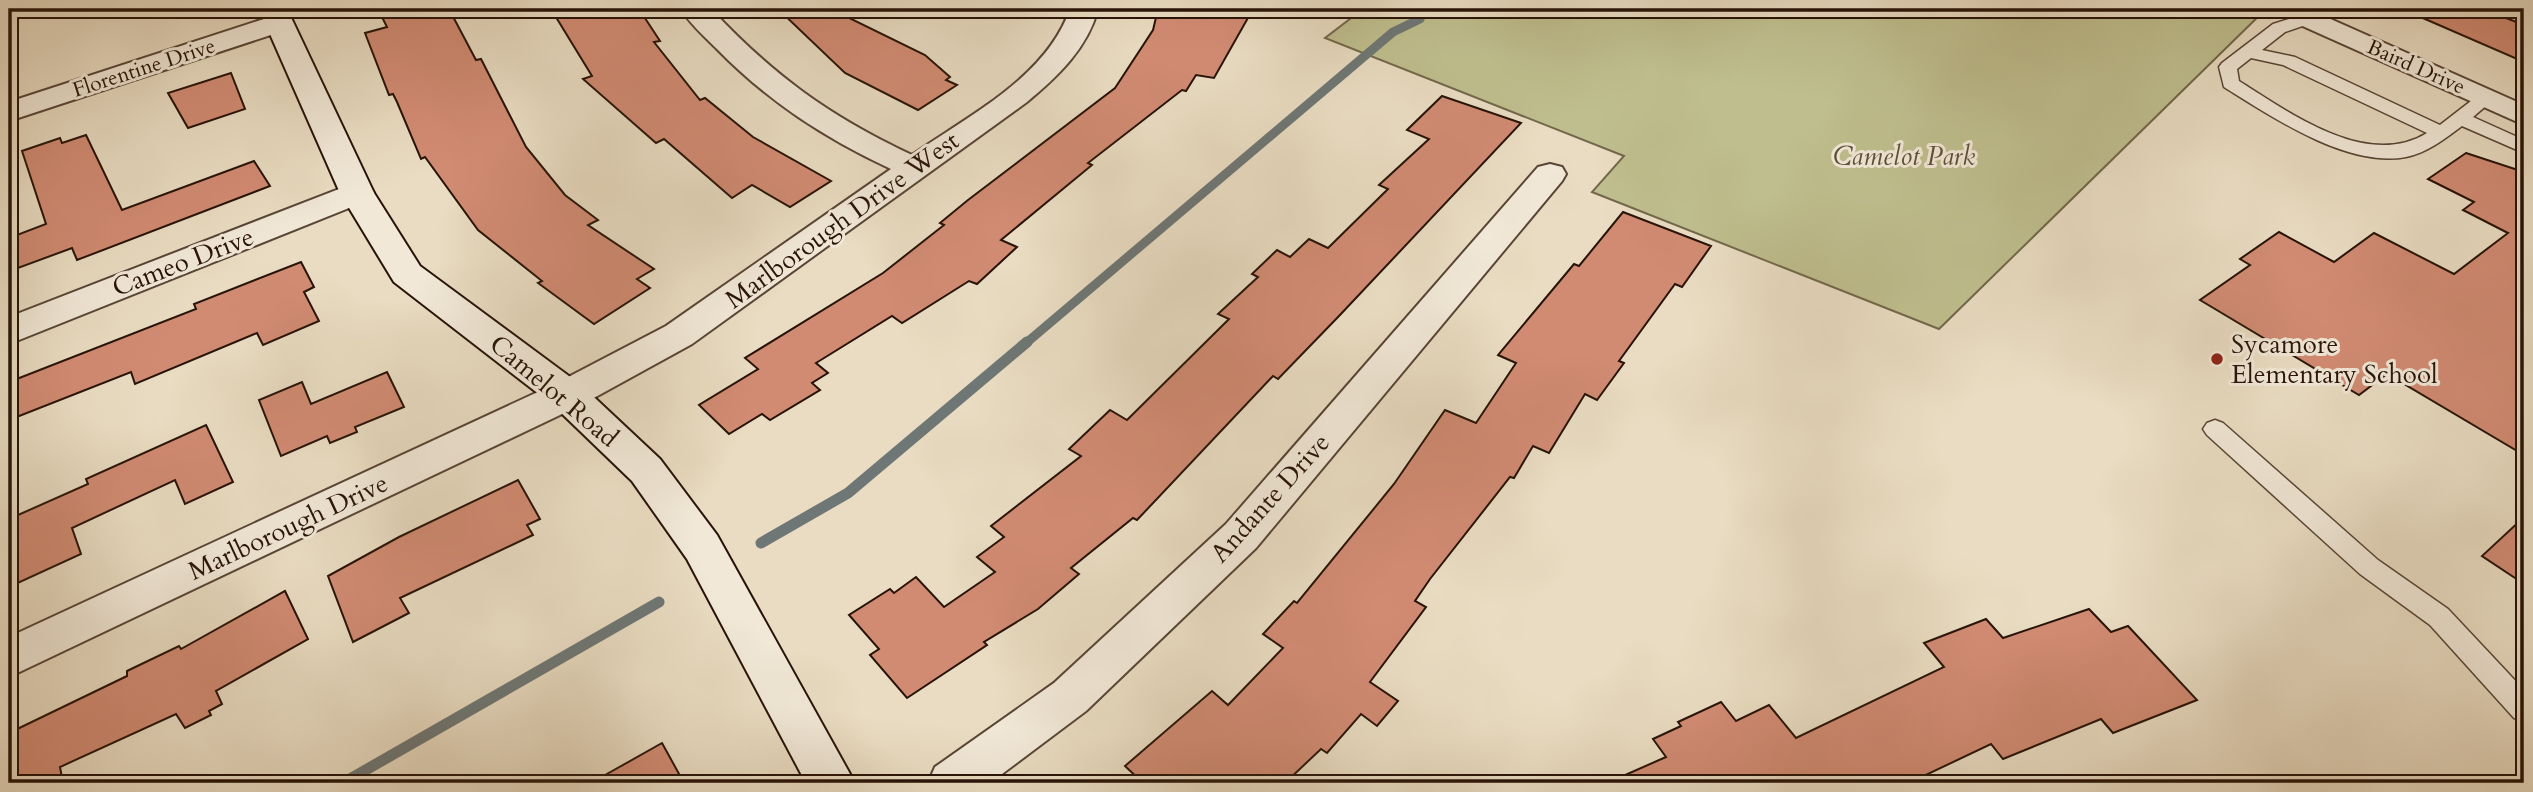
<svg xmlns="http://www.w3.org/2000/svg" width="2533" height="792" viewBox="0 0 2533 792" font-family="Cardo,serif">
<style>
.green{fill:#bfbe8e;stroke:#73684b;stroke-width:2}
.lines{fill:none;stroke-linecap:round;stroke-linejoin:round}
.stream-far1{stroke:#6e7775;stroke-width:9}
.stream{stroke:#6e7775;stroke-width:11}
.building{fill:#d18b73;stroke:#271308;stroke-width:2}
.lane-casing{stroke:#584536;stroke-width:3}
.street-casing{stroke:#584536;stroke-width:4}
.secondary-casing{stroke:#271308;stroke-width:4}
.lane{fill:#f1e8d7;fill-rule:evenodd}
.street{fill:#f1e8d7;fill-rule:evenodd}
.secondary{fill:#f1e8d7;fill-rule:evenodd}
.poi-dot{fill:#8f2418;stroke:#f1e8d7;stroke-width:2.5}
.labels{text-anchor:middle;dominant-baseline:central;stroke-width:6;stroke-linejoin:round;paint-order:stroke}
.far-street-label{font-size:21px;fill:#271308;stroke:#f1e8d7}
.park-label{font-size:26px;font-style:italic;fill:#5c4f37;stroke:#f1e8d7}
.street-label{font-size:26px;fill:#271308;stroke:#f1e8d7}
.poi-label{font-size:26px;fill:#271308;stroke:#f1e8d7;text-anchor:start}
</style>
<rect width="100%" height="100%" fill="#e9dcc2"/>
<filter id="stains"><feTurbulence type="fractalNoise" baseFrequency=".00286" numOctaves="4"/><feColorMatrix values="0 0 0 0 .2 0 0 0 0 .09 0 0 0 0 .02 0 0 0 .5 -.17"/></filter>
<radialGradient id="worn" r=".72"><stop offset=".6" stop-color="#630" stop-opacity="0"/><stop offset="1" stop-color="#630" stop-opacity=".3"/></radialGradient>
<!-- green -->
<path class="green" d="M 1363,9 L 2266,9 L 1939,329 L 1592,192 L 1624,156 L 1325,38 Z"/>
<g class="lines">
<!-- stream-far1 -->
<path class="stream-far1" d="M 1025,344 L 1393,32 L 1420,19 L 1423,9"/>
<!-- stream -->
<g class="stream">
<path d="M 761,543 L 848,493 L 1027,342"/>
<path d="M 343,783 L 659,602"/>
</g>
</g>
<!-- building -->
<g class="building">
<path d="M 378,9 L 449,9 L 476,60 L 481,59 L 526,147 L 565,195 L 598,220 L 588,225 L 654,269 L 637,279 L 650,288 L 594,324 L 538,283 L 542,281 L 478,230 L 425,157 L 421,159 L 397,102 L 393,94 L 389,95 L 365,33 L 387,27 Z"/>
<path d="M 551,9 L 639,9 L 660,41 L 654,42 L 700,100 L 705,98 L 753,137 L 831,181 L 790,207 L 752,185 L 732,198 L 664,139 L 656,143 L 583,79 L 592,76 Z"/>
<path d="M 778,9 L 831,9 L 925,55 L 950,77 L 946,80 L 957,85 L 918,110 L 845,73 Z"/>
<path d="M 1158,9 L 1253,9 L 1214,78 L 1196,75 L 1186,91 L 1182,90 L 1088,163 L 1092,165 L 1001,240 L 1017,247 L 977,284 L 969,281 L 902,323 L 892,316 L 816,363 L 828,373 L 812,383 L 820,390 L 770,420 L 762,414 L 729,434 L 699,405 L 758,369 L 745,358 L 883,273 L 944,225 L 940,223 L 968,200 L 1115,88 L 1153,30 Z"/>
<path d="M 2402,9 L 2483,9 L 2524,25 L 2524,62 Z"/>
<path d="M 231,73 L 245,109 L 188,128 L 168,93 Z"/>
<path d="M 1442,96 L 1521,123 L 1339,316 L 1278,379 L 1273,376 L 1137,520 L 1133,518 L 1071,568 L 1079,574 L 1038,609 L 984,642 L 987,645 L 907,698 L 870,655 L 879,649 L 849,615 L 890,589 L 894,593 L 916,577 L 944,607 L 995,572 L 977,557 L 1004,537 L 991,526 L 1081,456 L 1069,449 L 1110,410 L 1127,420 L 1229,319 L 1218,314 L 1258,277 L 1252,274 L 1277,250 L 1290,257 L 1309,239 L 1328,248 L 1388,189 L 1379,185 L 1429,139 L 1407,130 Z"/>
<path d="M 86,135 L 122,210 L 254,161 L 270,186 L 77,260 L 72,248 L 18,268 L 9,238 L 46,224 L 22,151 L 60,138 L 62,143 Z"/>
<path d="M 2466,153 L 2524,172 L 2524,455 L 2387,374 L 2359,395 L 2200,300 L 2250,265 L 2240,259 L 2279,232 L 2334,262 L 2374,233 L 2454,274 L 2508,233 L 2463,210 L 2474,202 L 2428,179 Z"/>
<path d="M 1623,212 L 1711,246 L 1682,287 L 1675,284 L 1619,361 L 1624,363 L 1597,400 L 1585,394 L 1549,453 L 1533,446 L 1514,478 L 1510,477 L 1430,579 L 1415,601 L 1426,607 L 1370,682 L 1398,701 L 1377,726 L 1361,714 L 1327,753 L 1321,749 L 1285,783 L 1143,783 L 1125,766 L 1212,691 L 1228,705 L 1283,648 L 1263,634 L 1294,601 L 1297,603 L 1394,484 L 1445,410 L 1476,423 L 1516,363 L 1498,355 L 1574,264 L 1579,266 Z"/>
<path d="M 301,262 L 314,287 L 304,292 L 319,321 L 263,345 L 257,333 L 135,384 L 131,372 L 9,420 L 9,382 L 196,309 L 194,304 Z"/>
<path d="M 387,372 L 404,407 L 355,427 L 357,432 L 330,443 L 327,436 L 281,456 L 259,400 L 302,382 L 311,404 Z"/>
<path d="M 206,425 L 233,482 L 185,504 L 175,480 L 72,528 L 81,554 L 9,587 L 9,519 L 88,484 L 86,479 Z"/>
<path d="M 518,480 L 540,519 L 527,525 L 533,535 L 400,598 L 409,613 L 353,642 L 328,576 L 399,537 Z"/>
<path d="M 2524,517 L 2524,584 L 2482,556 Z"/>
<path d="M 285,591 L 308,639 L 216,691 L 222,704 L 209,711 L 211,715 L 185,728 L 176,714 L 60,767 L 63,783 L 9,783 L 9,733 L 127,676 L 127,671 L 179,646 L 181,649 Z"/>
<path d="M 2089,609 L 2111,632 L 2128,626 L 2197,700 L 2113,733 L 2101,719 L 2003,759 L 1991,744 L 1909,783 L 1607,783 L 1666,757 L 1653,739 L 1681,726 L 1678,722 L 1721,702 L 1736,721 L 1769,705 L 1796,738 L 1944,667 L 1924,643 L 1986,619 L 2003,638 Z"/>
<path d="M 662,743 L 684,783 L 591,783 Z"/>
</g>
<g class="lines">
<!-- lane casing -->
<g class="lane-casing">
<g id="lane">
<path d="M 2308,13 L 2314,14 L 2317,18 L 2314,22 L 2285,32 L 2262,50 L 2295,57 L 2440,125 L 2480,94 L 2492,94 L 2495,98 L 2473,117 L 2524,140 L 2524,153 L 2462,126 C 2446,138 2427,153 2406,157 C 2347,168 2272,117 2224,87 L 2219,67 L 2222,63 L 2273,24 ZM 2251,58 L 2283,65 L 2427,133 C 2367,170 2290,113 2239,81 L 2237,69 Z"/>
<path d="M 2215,420 L 2223,423 L 2378,560 L 2448,609 L 2524,690 L 2524,721 L 2514,718 L 2430,625 L 2360,574 L 2207,435 L 2203,429 L 2207,423 Z"/>
</g>
</g>
<!-- street casing -->
<g class="street-casing">
<g id="street">
<path d="M 681,9 L 711,9 C 774,76 829,116 912,155 C 968,116 1047,77 1070,9 L 1098,9 C 1087,49 1058,76 1027,102 L 692,344 L 581,405 L 9,677 L 9,637 L 553,385 L 666,326 L 891,169 C 825,138 769,102 717,49 C 705,37 690,24 681,9 Z"/>
<path d="M 2308,9 L 2524,105 L 2524,125 L 2298,24 L 2294,18 L 2298,12 Z"/>
<path d="M 279,14 L 289,17 L 293,23 L 289,29 L 9,121 L 9,102 Z"/>
<path d="M 1550,164 L 1562,167 L 1566,174 L 1562,181 L 1256,548 L 1086,711 L 990,783 L 928,783 L 935,767 L 1054,683 L 1226,524 L 1538,167 Z"/>
<path d="M 357,182 L 369,186 L 374,193 L 369,200 L 9,344 L 9,317 Z"/>
</g>
</g>
<!-- secondary casing -->
<g class="secondary-casing">
<path id="secondary" d="M 259,9 L 287,9 L 374,193 L 420,266 L 581,385 L 660,459 L 717,535 L 855,783 L 806,783 L 687,559 L 632,481 L 553,405 L 394,282 L 340,193 Z"/>
</g>
<!-- lane -->
<use href="#lane" class="lane"/>
<!-- street -->
<use href="#street" class="street"/>
<!-- secondary -->
<use href="#secondary" class="secondary"/>
</g>
<!-- markers -->
<circle class="poi-dot" cx="2217" cy="359" r="7"/>
<g class="labels">
<!-- far-street labels -->
<g class="far-street-label">
<text transform="translate(2416 67) rotate(24)">Baird Drive</text>
<text transform="translate(144 68) rotate(-18)">Florentine Drive</text>
</g>
<!-- park labels -->
<g class="park-label">
<text x="1904" y="156">Camelot Park</text>
</g>
<!-- street labels -->
<g class="street-label">
<text transform="translate(842 220) rotate(-36)">Marlborough Drive West</text>
<text transform="translate(183 262) rotate(-21)">Cameo Drive</text>
<text transform="translate(554 391) rotate(40)">Camelot Road</text>
<text transform="translate(1270 498) rotate(-48)">Andante Drive</text>
<text transform="translate(288 527) rotate(-25)">Marlborough Drive</text>
</g>
<!-- poi labels -->
<g class="poi-label">
<text x="2231" y="344">Sycamore<tspan x="2231" dy="30">Elementary School</tspan></text>
</g>
</g>
<!-- margin -->
<rect width="2533" height="792" fill="none" stroke="#e9dcc2" stroke-width="35"/>
<rect x="10" y="10" width="2512" height="771" fill="none" stroke="#271308" stroke-width="3.5"/>
<rect x="18" y="18" width="2498" height="757" fill="none" stroke="#271308" stroke-width="2"/>
<rect width="100%" height="100%" filter="url(#stains)"/>
<rect width="100%" height="100%" fill="url(#worn)"/>
</svg>
